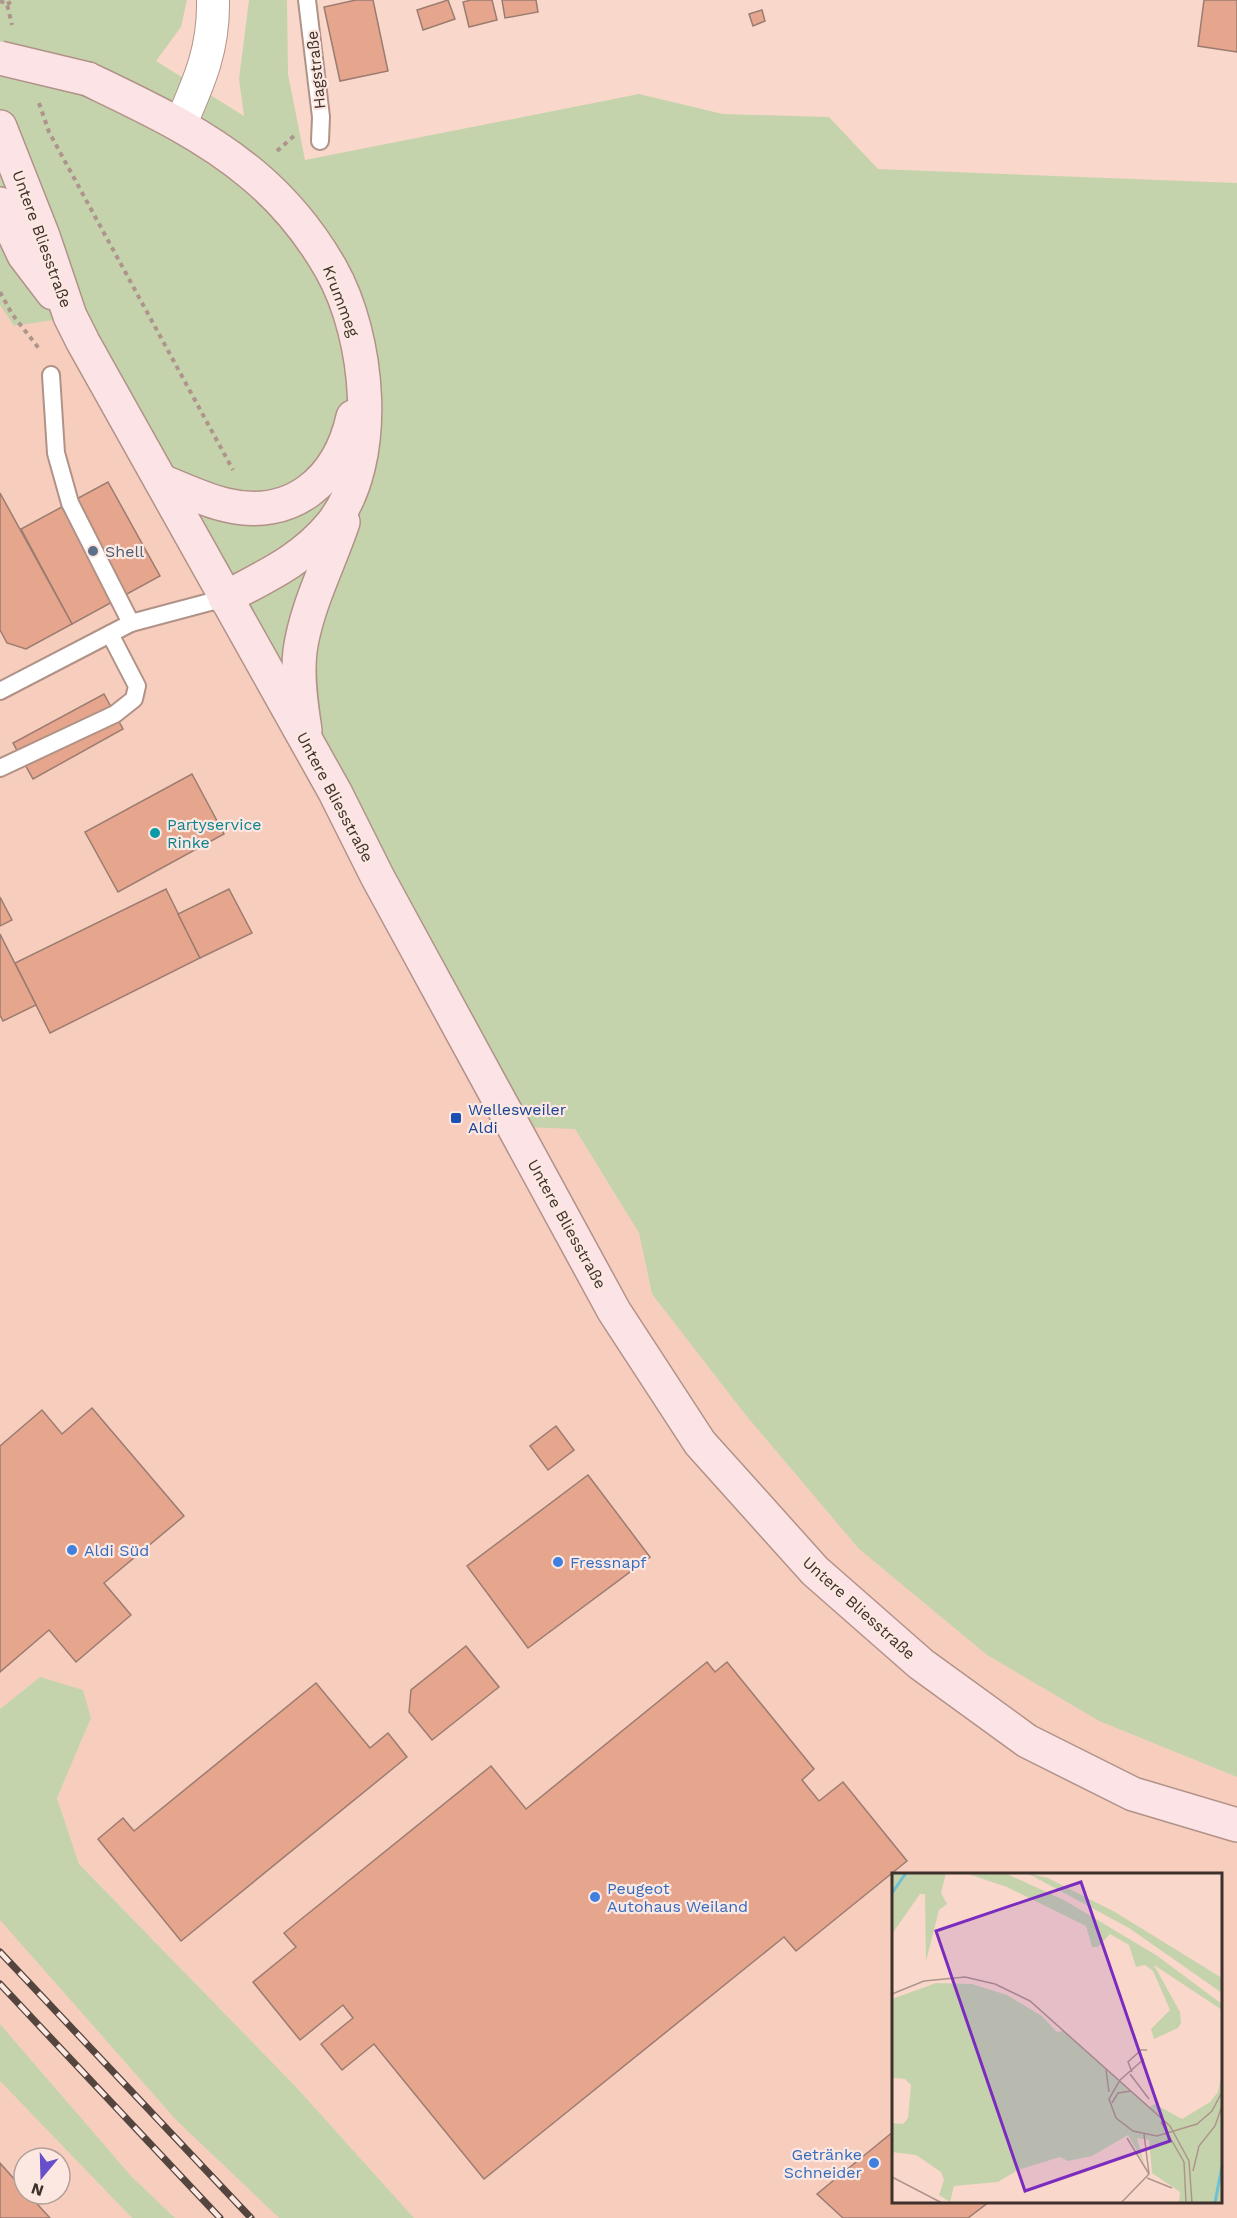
<svg xmlns="http://www.w3.org/2000/svg" width="1237" height="2218" viewBox="0 0 1237 2218" font-family="'Work Sans',sans-serif">
<style>
.built{fill:#f7cdbe;fill-rule:evenodd}
.green{fill:#c5d3ad}
.building{fill:#e6a58d;stroke:#9b7c71;stroke-width:1.5}
.lines{fill:none;stroke-linecap:round;stroke-linejoin:round}
.service-casing{stroke:#b19287;stroke-width:20}
.minor-casing{stroke:#b19287;stroke-width:34}
.secondary-casing{stroke:#b19287;stroke-width:36}
.path{stroke:#ae958b;stroke-width:4;stroke-dasharray:4.5 4.5;stroke-linecap:butt}
.service{stroke:#fff;stroke-width:16}
.minor{stroke:#fff;stroke-width:32}
.secondary{stroke:#fce3e6;stroke-width:33}
.rail-casing{stroke:#54453f;stroke-width:7}
.rail{stroke:#fde8e1;stroke-width:4.5;stroke-dasharray:14;stroke-linecap:butt}
.secondary-bridge-casing{stroke:#b19287;stroke-width:36;stroke-linecap:butt}
.secondary-bridge{stroke:#fce3e6;stroke-width:33}
.service-dot{fill:#5c6f8a;stroke:#fde8e1;stroke-width:2}
.culture-dot{fill:#0f9aa8;stroke:#fde8e1;stroke-width:2}
.transit-dot{fill:#1a4fb4;stroke:#fde8e1;stroke-width:2}
.shop-dot{fill:#3f7fe0;stroke:#fde8e1;stroke-width:2}
.labels{text-anchor:middle;dominant-baseline:central;stroke-width:4.5;stroke-linejoin:round;paint-order:stroke}
.street-label{font-size:16px;fill:#3e312c;stroke:#fde8e1}
.service-label{font-size:16px;fill:#4e5e75;stroke:#fde8e1;text-anchor:start}
.culture-label{font-size:16px;fill:#0d838f;stroke:#fde8e1;text-anchor:start}
.transit-label{font-size:16px;fill:#164399;stroke:#fde8e1;text-anchor:start}
.shop-label{font-size:16px;fill:#366cbe;stroke:#fde8e1;text-anchor:start}
.inset-river{fill:none;stroke:#6dc1d2;stroke-width:3}
.inset-road{fill:none;stroke:#ae958b;stroke-width:1.5}
.view{fill:#7b2cbf;fill-opacity:0.15;stroke:#7b2cbf;stroke-width:3}
.inset-edge{fill:none;stroke:#3e312c;stroke-width:3}
</style>
<rect width="100%" height="100%" fill="#f9d8cb"/>
<!-- built -->
<g class="built">
<path d="M 0,305 L 14,326 L 74,317 L 639,1233 L 652,1294 L 744,1413 L 859,1549 L 987,1655 L 1099,1721 L 1237,1777 L 1237,2218 L 414,2218 L 297,2088 L 79,1864 L 57,1798 L 91,1718 L 40,1677 L 0,1709 ZM 894,1874 L 1220,1874 L 1220,2202 L 894,2202 Z"/>
<path d="M 0,1920 L 176,2120 L 279,2218 L 175,2218 L 132,2177 L 0,2024 Z"/>
<path d="M 0,2081 L 132,2218 L 0,2218 ZM 24,2158 L 60,2158 L 60,2194 L 24,2194 Z"/>
</g>
<!-- green -->
<g class="green">
<path d="M 0,0 L 187,0 L 181,27 L 156,61 L 244,116 L 239,79 L 249,0 L 287,0 L 288,74 L 305,160 L 639,94 L 723,114 L 829,117 L 878,169 L 1237,183 L 1237,1777 L 1099,1721 L 987,1655 L 859,1549 L 744,1413 L 652,1294 L 639,1233 L 575,1129 L 524,1127 L 74,317 L 14,326 L 0,305 Z"/>
<path d="M 40,1677 L 83,1690 L 91,1718 L 57,1798 L 79,1864 L 297,2088 L 414,2218 L 279,2218 L 176,2120 L 0,1920 L 0,1709 Z"/>
<path d="M 0,2024 L 132,2177 L 175,2218 L 132,2218 L 0,2081 Z"/>
</g>
<!-- building -->
<g class="building">
<path d="M 356,0 L 373,0 L 388,71 L 340,81 L 324,7 Z"/>
<path d="M 448,0 L 455,19 L 423,30 L 417,10 Z"/>
<path d="M 471,0 L 492,0 L 497,20 L 469,27 L 463,2 Z"/>
<path d="M 502,0 L 536,0 L 538,12 L 505,18 Z"/>
<path d="M 1204,0 L 1237,0 L 1237,52 L 1198,46 Z"/>
<path d="M 762,10 L 765,21 L 753,26 L 749,14 Z"/>
<path d="M 108,482 L 160,576 L 72,624 L 21,529 Z"/>
<path d="M 0,493 L 72,624 L 26,649 L 7,643 L 0,630 Z"/>
<path d="M 104,694 L 123,729 L 33,779 L 13,743 Z"/>
<path d="M 192,774 L 224,834 L 118,892 L 85,832 Z"/>
<path d="M 166,889 L 200,958 L 50,1033 L 15,963 Z"/>
<path d="M 229,889 L 252,933 L 200,958 L 178,914 Z"/>
<path d="M 0,897 L 12,920 L 0,926 Z"/>
<path d="M 0,934 L 36,1005 L 3,1021 L 0,1015 Z"/>
<path d="M 92,1408 L 184,1516 L 104,1583 L 131,1615 L 76,1662 L 49,1630 L 0,1672 L 0,1446 L 42,1410 L 62,1434 Z"/>
<path d="M 556,1426 L 574,1450 L 548,1470 L 530,1446 Z"/>
<path d="M 588,1475 L 650,1557 L 528,1648 L 467,1566 Z"/>
<path d="M 466,1646 L 499,1687 L 432,1740 L 409,1712 L 411,1690 Z"/>
<path d="M 707,1662 L 715,1672 L 727,1662 L 814,1769 L 802,1780 L 819,1801 L 843,1782 L 907,1861 L 796,1951 L 784,1937 L 484,2179 L 374,2044 L 342,2070 L 321,2044 L 353,2018 L 343,2005 L 300,2040 L 253,1982 L 296,1947 L 284,1933 L 491,1766 L 526,1809 Z"/>
<path d="M 316,1683 L 370,1748 L 388,1733 L 407,1757 L 181,1941 L 98,1839 L 123,1818 L 134,1831 Z"/>
<path d="M 894,2131 L 894,2202 L 989,2202 L 968,2218 L 843,2218 L 817,2194 Z"/>
<path d="M 0,2163 L 24,2190 L 24,2194 L 28,2194 L 50,2218 L 0,2218 Z"/>
</g>
<g class="lines">
<!-- service casing -->
<g class="service-casing">
<g id="service">
<path d="M 307,0 L 321,117 L 320,141"/>
<path d="M 51,375 L 56,453 L 70,503 L 131,623"/>
<path d="M 0,691 L 131,623 L 225,598"/>
<path d="M 0,768 L 115,714 L 134,699 L 137,686 L 110,634"/>
</g>
</g>
<!-- minor casing -->
<g class="minor-casing">
<path id="minor" d="M 181,123 C 200,80 214,48 213,0"/>
</g>
<!-- secondary casing -->
<g class="secondary-casing">
<g id="secondary">
<path d="M 88,79 C 146,107 203,133 253,175 C 284,201 311,234 331,269 C 369,336 382,461 332,524 C 303,560 264,577 225,598"/>
<path d="M 0,127 L 43,236 L 70,316 L 83,342 L 335,792 L 377,876 L 614,1311 L 700,1443 L 815,1571 L 921,1664 L 1027,1741 L 1133,1794 L 1237,1825"/>
<path d="M 0,204 L 24,255 L 53,293"/>
<path d="M 161,481 C 182,489 204,500 226,505 C 292,521 339,480 353,417"/>
<path d="M 305,730 C 301,705 297,677 300,651 C 306,607 329,564 343,522"/>
</g>
</g>
<!-- path -->
<g class="path">
<path d="M 0,1 L 7,4 L 12,25"/>
<path d="M 7,4 L 15,0"/>
<path d="M 39,103 L 49,132 L 233,470"/>
<path d="M 277,151 L 294,136"/>
<path d="M 0,292 L 12,314 L 41,351"/>
</g>
<!-- service -->
<use href="#service" class="service"/>
<!-- minor -->
<use href="#minor" class="minor"/>
<!-- secondary -->
<use href="#secondary" class="secondary"/>
<!-- rail casing -->
<g class="rail-casing">
<g id="rail">
<path d="M 0,1952 L 251,2218"/>
<path d="M 0,1984 L 220,2218"/>
</g>
</g>
<!-- rail -->
<use href="#rail" class="rail"/>
<!-- secondary-bridge casing -->
<g class="secondary-bridge-casing">
<path id="secondary-bridge" d="M 0,58 L 88,79"/>
</g>
<!-- secondary-bridge -->
<use href="#secondary-bridge" class="secondary-bridge"/>
</g>
<!-- markers -->
<circle class="service-dot" cx="93" cy="551" r="6"/>
<circle class="culture-dot" cx="155" cy="833" r="6"/>
<rect class="transit-dot" x="450" y="1112" width="12" height="12" rx="3"/>
<g class="shop-dot">
<circle cx="72" cy="1550" r="6"/>
<circle cx="558" cy="1562" r="6"/>
<circle cx="595" cy="1897" r="6"/>
<circle cx="874" cy="2163" r="6"/>
</g>
<g class="labels">
<!-- street labels -->
<g class="street-label">
<text transform="translate(316 70) rotate(-96)">Hagstraße</text>
<text transform="translate(42 239) rotate(70)">Untere Bliesstraße</text>
<text transform="translate(341 301) rotate(69)">Krummeg</text>
<text transform="translate(335 797) rotate(62)">Untere Bliesstraße</text>
<text transform="translate(567 1224) rotate(61)">Untere Bliesstraße</text>
<text transform="translate(859 1608) rotate(42)">Untere Bliesstraße</text>
</g>
<!-- service labels -->
<g class="service-label">
<text x="105" y="551">Shell</text>
</g>
<!-- culture labels -->
<g class="culture-label">
<text x="167" y="824">Partyservice<tspan x="167" dy="18">Rinke</tspan></text>
</g>
<!-- transit labels -->
<g class="transit-label">
<text x="468" y="1109">Wellesweiler<tspan x="468" dy="18">Aldi</tspan></text>
</g>
<!-- shop labels -->
<g class="shop-label">
<text x="84" y="1550">Aldi Süd</text>
<text x="570" y="1562">Fressnapf</text>
<text x="607" y="1888">Peugeot<tspan x="607" dy="18">Autohaus Weiland</tspan></text>
<text x="862" y="2154" text-anchor="end">Getränke<tspan x="862" dy="18">Schneider</tspan></text>
</g>
</g>
<!-- overview -->
<g transform="translate(892 1873)">
<rect width="330" height="330" fill="#f9d8cb"/>
<path d="M 0,0 L 54,0 L 49,20 L 55,31 L 47,37 L 34,88 L 33,21 L 28,21 L 0,61 ZM 73,0 L 113,0 L 172,27 L 264,82 L 330,131 L 330,137 L 262,92 L 288,139 L 289,150 L 286,155 L 262,166 L 259,156 L 278,137 L 261,98 L 253,92 L 244,94 L 237,72 L 218,61 L 206,74 L 200,74 L 194,53 L 115,14 ZM 135,0 L 156,5 L 223,39 L 330,105 L 330,120 L 237,55 ZM 44,110 L 80,111 L 115,122 L 150,143 L 165,159 L 171,158 L 257,234 L 263,231 L 290,246 L 318,229 L 326,219 L 330,197 L 330,330 L 287,330 L 288,319 L 260,300 L 257,267 L 245,265 L 252,290 L 236,262 L 200,283 L 176,288 L 168,284 L 126,297 L 106,309 L 62,313 L 58,329 L 47,322 L 52,307 L 49,299 L 24,282 L 0,279 L 0,250 L 11,251 L 16,245 L 19,212 L 13,206 L 0,205 L 0,126 Z" fill="#c5d3ad"/>
<path class="inset-river" d="M 0,20 L 14,0M 323,330 L 330,293"/>
<path class="inset-road" d="M 0,121 L 32,108 L 73,104 L 103,111 L 138,128 L 278,253 L 297,288 L 300,330M 214,197 L 217,219M 240,199 L 236,189 L 249,177 L 255,177M 238,201 L 257,226M 228,207 L 252,186M 228,207 L 217,226 L 224,245 L 241,258 L 265,263 L 305,251 L 320,238 L 330,219M 220,230 L 226,220 L 239,218M 269,249 L 292,289 L 294,330M 235,265 L 257,301M 301,298 L 307,273 L 323,253 L 330,233M 0,304 L 50,330M 255,305 L 280,315M 229,330 L 257,301 L 252,261"/>
<path class="view" d="M 189,9 L 278,268 L 133,318 L 44,58 Z"/>
<rect width="330" height="330" class="inset-edge"/>
</g>
<!-- north arrow -->
<g transform="translate(42 2176) rotate(199)"><circle r="28" fill="#fde8e1" stroke="#b19f99" stroke-width="1.5"/>
<path d="M0-4.5L10 22L0 15L-10 22Z" fill="#674fc9"/>
<text y="-9" font-size="16" font-weight="bold" text-anchor="middle" fill="#3e312c">N</text>
</g>
</svg>
